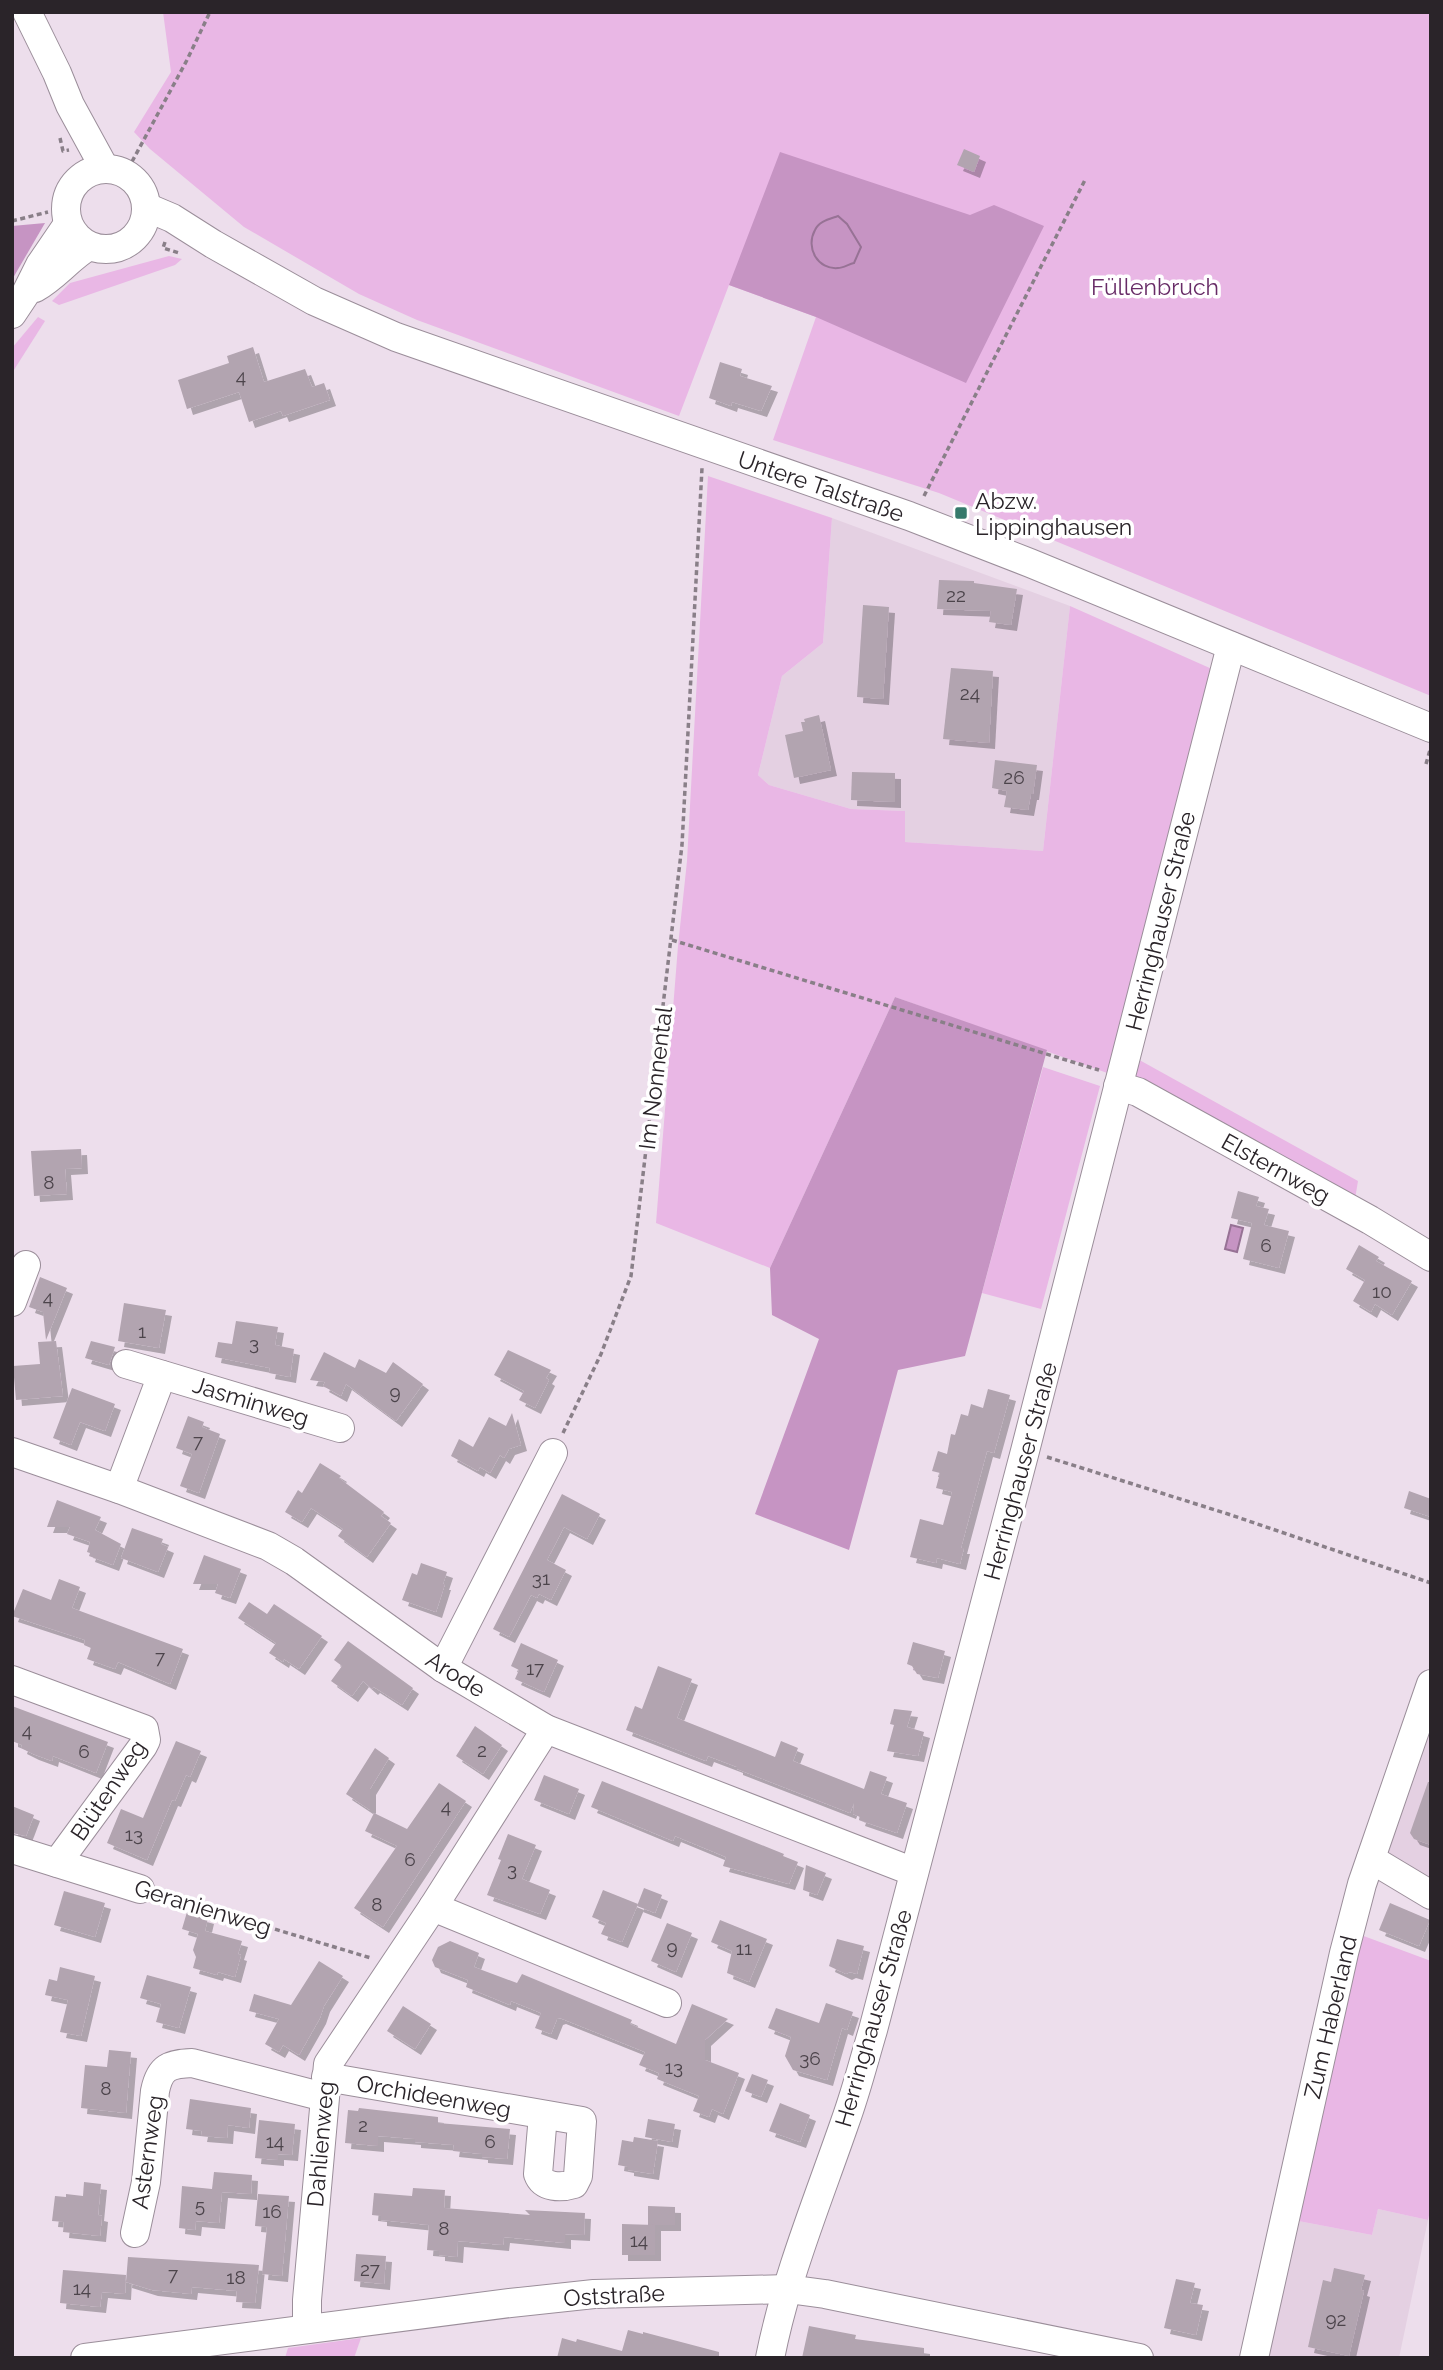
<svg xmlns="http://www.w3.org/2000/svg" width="1443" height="2370" viewBox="0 0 1443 2370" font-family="Raleway,sans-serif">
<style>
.built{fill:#e4d0e2}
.green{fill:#e9b7e5}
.forest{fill:#c694c3}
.water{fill:#c694c3;stroke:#977295;stroke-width:2}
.building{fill:#b2a4b0;filter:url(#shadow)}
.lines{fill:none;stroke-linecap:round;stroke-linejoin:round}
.minor-casing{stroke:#9b8e9a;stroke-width:30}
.path{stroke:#897f88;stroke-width:3.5;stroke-dasharray:5 3.5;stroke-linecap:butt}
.minor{stroke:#fff;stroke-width:28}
.poi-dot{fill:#36796b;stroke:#fff;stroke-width:2.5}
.labels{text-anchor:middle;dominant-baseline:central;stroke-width:7;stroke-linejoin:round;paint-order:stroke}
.number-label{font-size:19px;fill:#4c444b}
.park-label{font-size:23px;fill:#682c67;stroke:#fff}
.street-label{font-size:23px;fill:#2a2429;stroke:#fff}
.poi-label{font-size:23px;fill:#2a2429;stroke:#fff;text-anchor:start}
</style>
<defs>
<filter id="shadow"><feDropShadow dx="6" dy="6" stdDeviation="0" flood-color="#0004"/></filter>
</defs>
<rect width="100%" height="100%" fill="#eddeec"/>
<!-- built -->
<g class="built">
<path d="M 832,518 L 1070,606 L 1043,851 L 905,842 L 905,811 L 851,809 L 769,785 L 758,775 L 782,676 L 823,643 Z"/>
<path d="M 1431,1706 L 1431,1883 L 1382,1855 Z"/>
<path d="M 1378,2209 L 1428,2220 L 1399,2358 L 1270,2358 L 1266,2342 L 1293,2220 L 1372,2235 Z"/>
</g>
<!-- green -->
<g class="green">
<path d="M 163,12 L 1431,12 L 1431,696 L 939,493 L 773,440 L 816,317 L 729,285 L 679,416 L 417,320 L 359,294 L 244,227 L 150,149 L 134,132 L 171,72 Z"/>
<path d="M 169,256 L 182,259 L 175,265 L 59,305 L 52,301 L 70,283 Z"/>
<path d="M 38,317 L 45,321 L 12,373 L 12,348 Z"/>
<path d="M 708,476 L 832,518 L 823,643 L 782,676 L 758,775 L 769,785 L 851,809 L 905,811 L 905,842 L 1043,851 L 1070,606 L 1212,669 L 1110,1074 L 895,997 L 770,1268 L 656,1223 L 678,946 L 687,861 Z"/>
<path d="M 1134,1057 L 1358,1181 L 1354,1205 L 1131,1083 Z"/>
<path d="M 1043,1067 L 1100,1086 L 1041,1309 L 982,1293 Z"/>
<path d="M 1361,1935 L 1431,1961 L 1431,2206 L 1428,2220 L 1378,2209 L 1372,2235 L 1293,2220 Z"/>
<path d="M 361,2338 L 354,2358 L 285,2358 L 288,2348 Z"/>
</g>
<!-- forest -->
<g class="forest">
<path d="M 780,152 L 970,215 L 994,205 L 1044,226 L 966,383 L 816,317 L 729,285 Z"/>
<path d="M 45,223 L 13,278 L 12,279 L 12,226 Z"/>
<path d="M 895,997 L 1047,1050 L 965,1356 L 898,1370 L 849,1550 L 755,1514 L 819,1339 L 772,1315 L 770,1268 Z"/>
</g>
<!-- water -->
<g class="water">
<path d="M 838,216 L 847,224 L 861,247 L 854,263 C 849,264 843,268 838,268 C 818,270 805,248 815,230 C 819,221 830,219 838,216 Z"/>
<path d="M 1231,1225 L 1243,1228 L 1237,1252 L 1225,1249 Z"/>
</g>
<!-- building -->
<g class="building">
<path d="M 964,149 L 980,156 L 974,172 L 957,165 Z"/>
<path d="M 253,347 L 264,382 L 305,369 L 312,387 L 324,383 L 330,400 L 283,416 L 281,411 L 249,422 L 239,392 L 187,409 L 178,380 L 229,363 L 227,356 Z"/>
<path d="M 720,362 L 742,369 L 740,376 L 772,386 L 761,411 L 732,402 L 731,406 L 709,398 Z"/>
<path d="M 939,580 L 974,581 L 974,583 L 1017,589 L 1011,625 L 989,622 L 991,611 L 937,609 Z"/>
<path d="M 863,605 L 889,607 L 883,699 L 857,697 Z"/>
<path d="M 951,668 L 993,671 L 989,743 L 943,739 Z"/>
<path d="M 819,715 L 831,770 L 794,778 L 785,735 L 803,731 L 801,722 L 805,722 L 804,719 Z"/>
<path d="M 995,760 L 1037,765 L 1033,794 L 1031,794 L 1028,810 L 1004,807 L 1007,791 L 992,788 Z"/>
<path d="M 852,772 L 895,773 L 895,802 L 851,800 Z"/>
<path d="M 81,1149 L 82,1168 L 65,1169 L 67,1194 L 34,1196 L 31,1151 Z"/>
<path d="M 1238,1191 L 1259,1197 L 1256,1206 L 1269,1209 L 1264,1225 L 1289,1231 L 1279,1268 L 1243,1259 L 1252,1223 L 1231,1218 Z"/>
<path d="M 1359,1245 L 1379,1257 L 1376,1261 L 1412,1281 L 1392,1315 L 1375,1304 L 1371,1312 L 1353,1301 L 1365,1280 L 1346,1269 Z"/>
<path d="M 40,1277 L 67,1288 L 46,1340 L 43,1312 L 29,1307 Z"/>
<path d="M 124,1303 L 166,1310 L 159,1348 L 118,1341 Z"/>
<path d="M 236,1321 L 278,1327 L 275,1345 L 294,1349 L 290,1377 L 269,1373 L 270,1368 L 215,1357 L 218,1342 L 232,1344 Z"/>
<path d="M 56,1341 L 63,1396 L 16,1400 L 13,1366 L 40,1364 L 38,1342 Z"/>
<path d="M 91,1341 L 115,1347 L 109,1365 L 85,1358 Z"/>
<path d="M 508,1350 L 551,1370 L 546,1378 L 549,1380 L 535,1408 L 519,1400 L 524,1391 L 494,1375 Z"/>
<path d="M 324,1352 L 355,1368 L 359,1359 L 386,1373 L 393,1362 L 423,1384 L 396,1421 L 346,1384 L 341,1396 L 323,1386 L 325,1382 L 310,1380 Z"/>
<path d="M 72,1388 L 115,1404 L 105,1431 L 80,1422 L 71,1445 L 53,1438 Z"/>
<path d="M 988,1389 L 1010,1395 L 994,1453 L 987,1451 L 961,1548 L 964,1548 L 960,1564 L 937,1558 L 936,1563 L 910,1557 L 920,1519 L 943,1525 L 952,1492 L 936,1488 L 940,1473 L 932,1471 L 938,1451 L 947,1454 L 951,1434 L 955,1435 L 961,1414 L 968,1416 L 971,1404 L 983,1408 Z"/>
<path d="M 512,1413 L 521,1445 L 509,1449 L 504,1458 L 500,1455 L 490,1473 L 480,1467 L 478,1471 L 451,1456 L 459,1439 L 473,1447 L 489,1417 L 506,1426 Z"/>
<path d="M 188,1416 L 204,1422 L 202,1427 L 220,1434 L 199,1493 L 180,1486 L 192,1454 L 176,1448 Z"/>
<path d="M 320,1463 L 341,1476 L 339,1478 L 384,1512 L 381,1516 L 391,1523 L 367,1557 L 338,1536 L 343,1529 L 311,1508 L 302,1522 L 285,1512 L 298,1490 L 302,1493 Z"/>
<path d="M 1409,1491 L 1431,1499 L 1431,1517 L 1404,1508 Z"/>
<path d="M 562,1494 L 600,1514 L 587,1539 L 564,1527 L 547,1560 L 566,1570 L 551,1600 L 539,1594 L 537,1598 L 531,1595 L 509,1637 L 493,1629 Z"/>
<path d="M 57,1500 L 101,1517 L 95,1530 L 121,1544 L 113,1565 L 89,1556 L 90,1553 L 87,1552 L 90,1542 L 67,1534 L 70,1527 L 47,1527 Z"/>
<path d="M 132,1528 L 163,1539 L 161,1544 L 168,1547 L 158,1572 L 121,1558 Z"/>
<path d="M 204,1555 L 241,1569 L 230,1598 L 215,1593 L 218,1584 L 193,1584 Z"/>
<path d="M 421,1563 L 447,1572 L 443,1584 L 445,1584 L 436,1612 L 402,1600 L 412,1573 L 417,1575 Z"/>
<path d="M 59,1579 L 80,1587 L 72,1608 L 183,1649 L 170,1684 L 118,1662 L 115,1669 L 87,1659 L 91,1648 L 84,1645 L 85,1640 L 12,1616 L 23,1589 L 51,1600 Z"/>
<path d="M 249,1602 L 267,1614 L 274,1604 L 322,1636 L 299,1669 L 284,1659 L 283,1662 L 269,1653 L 276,1643 L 238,1618 Z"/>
<path d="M 348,1641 L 413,1688 L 402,1705 L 374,1687 L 372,1689 L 363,1681 L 352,1696 L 331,1681 L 342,1666 L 334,1660 Z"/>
<path d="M 913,1642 L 945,1651 L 938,1678 L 917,1674 L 912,1666 L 907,1664 Z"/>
<path d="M 521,1643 L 558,1660 L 544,1692 L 515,1679 L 519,1670 L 511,1666 Z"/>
<path d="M 658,1666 L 692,1679 L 677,1718 L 775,1757 L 781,1741 L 798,1748 L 793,1761 L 864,1789 L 870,1771 L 887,1777 L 881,1794 L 907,1803 L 897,1833 L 859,1820 L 860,1817 L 853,1814 L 854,1803 L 850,1813 L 737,1769 L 737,1767 L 708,1756 L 706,1761 L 626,1730 L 635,1706 L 642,1709 Z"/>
<path d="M 12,1706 L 108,1742 L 96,1773 L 53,1756 L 52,1761 L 33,1754 L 21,1748 L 22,1745 L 12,1741 Z"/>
<path d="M 894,1709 L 912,1711 L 907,1727 L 924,1732 L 918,1756 L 887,1751 L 894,1725 L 890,1724 Z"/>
<path d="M 475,1726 L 502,1745 L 483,1774 L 456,1756 Z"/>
<path d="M 176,1741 L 201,1751 L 190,1777 L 186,1775 L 175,1801 L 172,1800 L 147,1860 L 107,1843 L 121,1809 L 143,1818 Z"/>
<path d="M 375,1748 L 389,1758 L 370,1789 L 370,1810 L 346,1794 Z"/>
<path d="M 544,1775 L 579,1789 L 569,1814 L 534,1800 Z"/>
<path d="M 602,1781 L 784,1854 L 783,1856 L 798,1862 L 789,1884 L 723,1866 L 726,1857 L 675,1836 L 673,1841 L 591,1807 Z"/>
<path d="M 1428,1782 L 1431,1782 L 1431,1845 L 1414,1839 L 1410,1833 Z"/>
<path d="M 439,1783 L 466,1801 L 383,1927 L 354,1908 L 397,1846 L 365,1831 L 374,1813 L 407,1829 Z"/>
<path d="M 12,1806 L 34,1815 L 26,1836 L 12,1833 Z"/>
<path d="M 508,1834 L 536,1845 L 522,1879 L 550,1890 L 540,1914 L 487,1895 L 501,1860 L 498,1859 Z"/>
<path d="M 806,1865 L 826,1873 L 817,1895 L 803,1890 Z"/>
<path d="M 644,1888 L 662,1895 L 655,1913 L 637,1906 Z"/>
<path d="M 603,1890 L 638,1904 L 622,1942 L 601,1934 L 606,1923 L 592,1917 Z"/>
<path d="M 64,1891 L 105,1903 L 95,1937 L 54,1925 Z"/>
<path d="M 1390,1903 L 1430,1920 L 1419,1946 L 1379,1930 Z"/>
<path d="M 187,1912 L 208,1918 L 205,1931 L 242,1941 L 238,1954 L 241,1955 L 235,1977 L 218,1972 L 217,1975 L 193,1968 L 196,1957 L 193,1950 L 198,1934 L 182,1929 Z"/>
<path d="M 720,1920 L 767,1939 L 749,1982 L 727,1973 L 732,1951 L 711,1942 Z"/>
<path d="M 667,1923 L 692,1933 L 676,1972 L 651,1961 Z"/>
<path d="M 837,1939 L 864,1946 L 857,1974 L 850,1972 L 846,1974 L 829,1966 Z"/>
<path d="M 450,1941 L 479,1953 L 474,1967 L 517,1983 L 522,1974 L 632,2020 L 630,2024 L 676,2044 L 692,2004 L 728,2019 L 705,2040 L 705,2060 L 739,2073 L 723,2114 L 712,2109 L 709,2117 L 693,2111 L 699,2096 L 657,2079 L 659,2073 L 639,2065 L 645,2052 L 560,2018 L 557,2019 L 551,2034 L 535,2028 L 541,2013 L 511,2001 L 510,2005 L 466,1987 L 468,1980 L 435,1967 L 432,1960 L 438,1947 Z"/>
<path d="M 319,1961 L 343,1976 L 324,2006 L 320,2018 L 299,2055 L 283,2045 L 279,2052 L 265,2044 L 279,2019 L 249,2011 L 254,1994 L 291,2005 Z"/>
<path d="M 60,1967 L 95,1976 L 81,2036 L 60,2032 L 68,2000 L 45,1995 L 49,1979 L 57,1981 Z"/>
<path d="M 147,1975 L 191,1987 L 179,2028 L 156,2022 L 161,2004 L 140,1998 Z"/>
<path d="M 826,2003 L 853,2012 L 847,2030 L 842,2028 L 827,2080 L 793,2070 L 785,2056 L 791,2037 L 768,2028 L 776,2008 L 819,2023 Z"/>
<path d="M 403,2006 L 431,2024 L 415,2049 L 387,2031 Z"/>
<path d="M 109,2050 L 131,2052 L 126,2113 L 81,2108 L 85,2065 L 107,2067 Z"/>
<path d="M 752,2074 L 768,2080 L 761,2097 L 745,2091 Z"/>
<path d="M 190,2099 L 251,2108 L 249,2128 L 228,2125 L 227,2138 L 201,2136 L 202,2131 L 186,2129 Z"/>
<path d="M 780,2103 L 810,2115 L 800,2142 L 769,2131 Z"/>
<path d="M 359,2108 L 438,2117 L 438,2123 L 510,2129 L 507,2159 L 482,2157 L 482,2154 L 453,2151 L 454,2145 L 415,2142 L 415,2139 L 378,2136 L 378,2146 L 345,2143 L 348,2110 L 358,2111 Z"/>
<path d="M 648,2119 L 675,2124 L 672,2142 L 645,2137 Z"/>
<path d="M 259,2120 L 295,2124 L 292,2155 L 278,2154 L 278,2160 L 255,2158 Z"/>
<path d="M 634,2137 L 658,2141 L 653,2174 L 628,2170 L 628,2167 L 618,2165 L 622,2140 L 633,2142 Z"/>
<path d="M 214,2172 L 252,2175 L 251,2194 L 222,2192 L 219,2223 L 196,2221 L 195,2230 L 179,2228 L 182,2186 L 212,2189 Z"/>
<path d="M 84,2182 L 101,2184 L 98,2215 L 102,2216 L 100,2236 L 63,2232 L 64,2222 L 52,2221 L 55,2196 L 66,2197 L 66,2194 L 83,2196 Z"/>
<path d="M 413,2188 L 445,2190 L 444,2208 L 530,2215 L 525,2210 L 585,2213 L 584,2235 L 565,2234 L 565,2243 L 504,2237 L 503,2245 L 458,2241 L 457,2257 L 439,2255 L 439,2251 L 427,2250 L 429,2225 L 381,2220 L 381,2216 L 372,2215 L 374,2193 L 412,2196 Z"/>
<path d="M 258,2194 L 289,2196 L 282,2276 L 262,2274 L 267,2227 L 255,2226 Z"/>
<path d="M 648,2206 L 675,2207 L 675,2225 L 648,2225 Z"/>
<path d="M 622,2224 L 655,2225 L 655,2255 L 622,2255 Z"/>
<path d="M 356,2254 L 386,2256 L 384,2284 L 354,2281 Z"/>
<path d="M 128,2257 L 259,2265 L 255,2303 L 236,2302 L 237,2291 L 192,2287 L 191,2294 L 152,2290 L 126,2282 Z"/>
<path d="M 1334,2268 L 1365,2275 L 1361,2290 L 1364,2291 L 1349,2356 L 1308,2347 L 1323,2280 L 1331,2282 Z"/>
<path d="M 63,2270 L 126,2275 L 125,2294 L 102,2292 L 100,2307 L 60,2303 Z"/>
<path d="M 1176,2279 L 1195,2283 L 1190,2303 L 1203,2305 L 1196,2335 L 1164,2328 Z"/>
<path d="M 809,2326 L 856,2335 L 855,2339 L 924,2348 L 924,2358 L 802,2358 Z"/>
<path d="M 628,2330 L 643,2334 L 643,2332 L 719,2352 L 719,2358 L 557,2358 L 562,2338 L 576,2342 L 577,2339 L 622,2351 Z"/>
</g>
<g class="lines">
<!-- minor casing -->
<g class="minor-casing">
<g id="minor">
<path d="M 27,12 L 57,73 L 70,105 L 105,169"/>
<circle cx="106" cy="209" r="40"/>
<path d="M 146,207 L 172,218 L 213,244 L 314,301 L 396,337 L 909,516 L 1030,563 L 1431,728"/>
<path d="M 35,288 C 55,277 69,258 89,246"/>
<path d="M 12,314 L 26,293 L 40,265 L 68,224"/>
<path d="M 1118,1086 L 1138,1092 L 1370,1220 L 1431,1257"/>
<path d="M 12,1302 L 26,1265"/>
<path d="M 126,1364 L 340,1428"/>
<path d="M 12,1452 L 119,1489 L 268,1546 L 294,1561 L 443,1668 L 546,1729 L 914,1872"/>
<path d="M 119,1489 L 162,1375"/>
<path d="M 443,1668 L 553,1453"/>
<path d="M 12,1680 L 144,1729 L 146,1740 L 143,1746 L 57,1863"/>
<path d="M 12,1849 L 140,1889"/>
<path d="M 1371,1859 L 1431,1895"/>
<path d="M 433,1907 L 667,2003"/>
<path d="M 326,2077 L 582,2121 L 578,2176 L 574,2184 C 561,2188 543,2188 538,2174 L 543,2115"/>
<path d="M 135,2233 L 146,2182 L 155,2091 C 160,2067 169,2064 192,2063 L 324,2097"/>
<path d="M 307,2329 L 307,2300 L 328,2064 L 433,1907 L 546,1729"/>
<path d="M 85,2358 L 510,2303 L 594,2294 L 788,2289 L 825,2294 L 1139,2358"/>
<path d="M 770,2358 C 786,2277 818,2200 845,2122 C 856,2092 864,2060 873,2030 L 1025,1451 L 1231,646"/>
<path d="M 1254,2358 L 1344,1953 L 1362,1884 L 1431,1684"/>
</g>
</g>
<!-- path -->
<g class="path">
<path d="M 60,138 L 63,151 L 69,150"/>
<path d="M 128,169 L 187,60 L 210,12"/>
<path d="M 12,221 L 48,212"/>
<path d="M 165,242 L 163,248 L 179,253"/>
<path d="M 924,496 L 1085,180"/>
<path d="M 1426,764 L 1430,750"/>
<path d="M 672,940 L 1099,1070"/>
<path d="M 563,1433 L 601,1354 L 631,1276 L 682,845 L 702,468"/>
<path d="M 1047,1457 L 1228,1514 L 1431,1583"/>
<path d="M 161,1895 L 371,1958"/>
</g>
<!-- minor -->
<use href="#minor" class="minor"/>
</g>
<!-- markers -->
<rect class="poi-dot" x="954" y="506" width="14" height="14" rx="3.5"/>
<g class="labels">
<!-- number labels -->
<g class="number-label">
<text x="241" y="376">4</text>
<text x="956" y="595">22</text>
<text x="970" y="693">24</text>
<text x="1014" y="777">26</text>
<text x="49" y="1182">8</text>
<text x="1266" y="1245">6</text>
<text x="1382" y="1291">10</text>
<text x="48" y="1297">4</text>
<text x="142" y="1331">1</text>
<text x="254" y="1343">3</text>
<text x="395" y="1392">9</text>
<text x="198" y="1441">7</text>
<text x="541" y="1578">31</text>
<text x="160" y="1657">7</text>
<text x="535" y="1668">17</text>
<text x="27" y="1730">4</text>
<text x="482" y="1750">2</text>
<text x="84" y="1751">6</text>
<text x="446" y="1806">4</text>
<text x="134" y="1834">13</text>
<text x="410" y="1859">6</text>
<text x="512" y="1869">3</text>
<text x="377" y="1904">8</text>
<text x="672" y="1947">9</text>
<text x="744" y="1948">11</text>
<text x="810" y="2058">36</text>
<text x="674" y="2067">13</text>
<text x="106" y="2088">8</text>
<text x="363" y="2125">2</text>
<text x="275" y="2141">14</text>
<text x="490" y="2141">6</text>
<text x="200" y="2205">5</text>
<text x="272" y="2211">16</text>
<text x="444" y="2228">8</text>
<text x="639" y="2240">14</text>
<text x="370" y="2269">27</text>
<text x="173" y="2274">7</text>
<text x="236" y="2277">18</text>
<text x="82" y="2288">14</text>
<text x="1336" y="2319">92</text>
</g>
<!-- park labels -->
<g class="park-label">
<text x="1155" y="286">Füllenbruch</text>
</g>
<!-- street labels -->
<g class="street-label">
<text transform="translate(821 486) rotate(19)">Untere Talstraße</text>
<text transform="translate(1160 921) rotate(-76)">Herringhauser Straße</text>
<text transform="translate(655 1078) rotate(-83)">Im Nonnental</text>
<text transform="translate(1276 1168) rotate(29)">Elsternweg</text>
<text transform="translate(251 1401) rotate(17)">Jasminweg</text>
<text transform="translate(1020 1471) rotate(-75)">Herringhauser Straße</text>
<text transform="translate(456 1674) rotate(32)">Arode</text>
<text transform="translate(108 1790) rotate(-56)">Blütenweg</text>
<text transform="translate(203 1907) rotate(17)">Geranienweg</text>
<text transform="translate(1330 2017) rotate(-77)">Zum Haberland</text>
<text transform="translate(873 2018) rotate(-74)">Herringhauser Straße</text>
<text transform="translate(434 2096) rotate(10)">Orchideenweg</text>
<text transform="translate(320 2144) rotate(-85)">Dahlienweg</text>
<text transform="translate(147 2152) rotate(-82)">Asternweg</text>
<text transform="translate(614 2295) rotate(-3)">Oststraße</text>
</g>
<!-- poi labels -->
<g class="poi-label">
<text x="975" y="500">Abzw.<tspan x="975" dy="26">Lippinghausen</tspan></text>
</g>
</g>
<!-- border -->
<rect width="1443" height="2370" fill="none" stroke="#2a2429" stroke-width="28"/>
</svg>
